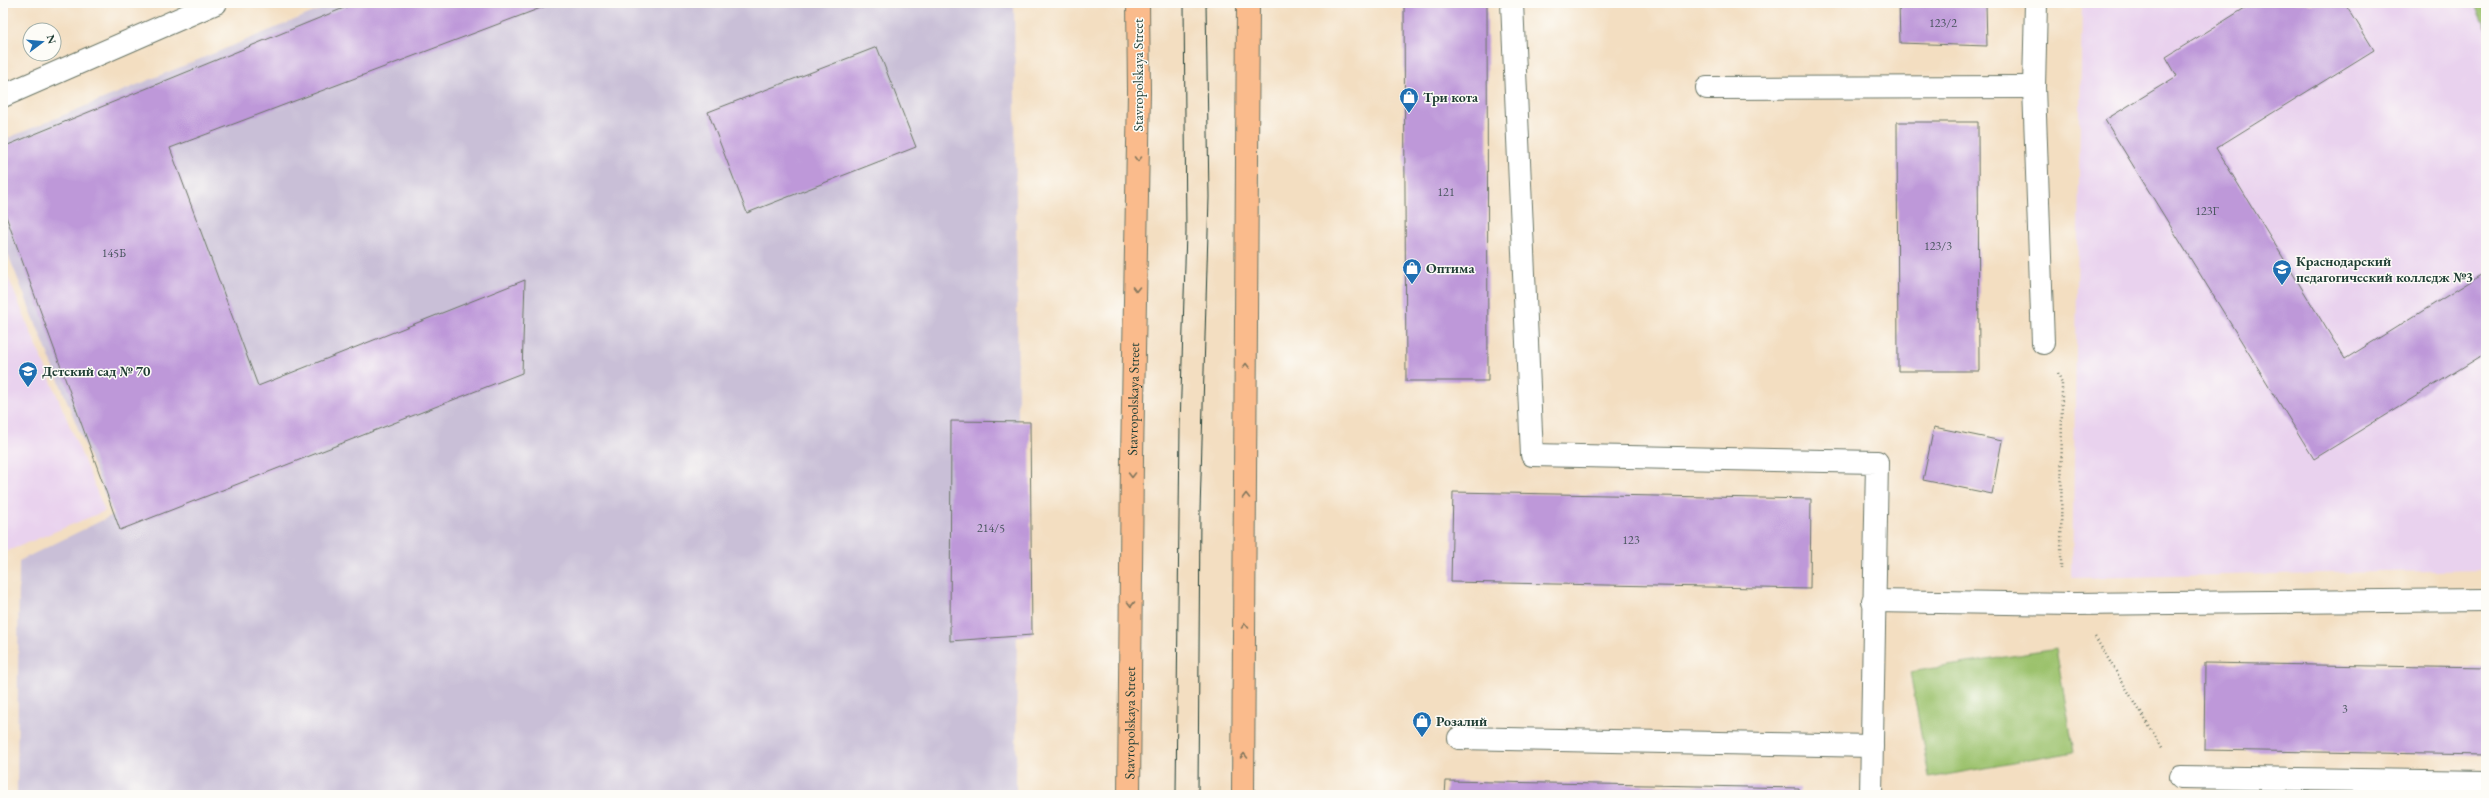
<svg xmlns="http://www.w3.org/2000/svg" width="2489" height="798" viewBox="0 0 2489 798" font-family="'EB Garamond',serif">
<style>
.built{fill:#e9d2ee}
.industrial{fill:#c9bfd7}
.green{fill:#9cc26d;stroke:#5e8050}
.building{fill:#be98d9}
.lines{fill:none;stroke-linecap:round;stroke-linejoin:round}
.service-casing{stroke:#697565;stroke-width:24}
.minor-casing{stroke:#697565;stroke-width:24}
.primary-casing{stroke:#697565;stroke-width:24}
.path{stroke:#697565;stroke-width:2.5;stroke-dasharray:1 3;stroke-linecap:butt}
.service{stroke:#fff;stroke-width:22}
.minor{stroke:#fff;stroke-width:22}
.primary{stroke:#fabb8c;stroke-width:22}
.tram{stroke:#1f3d34;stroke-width:1}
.oneway{stroke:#82765c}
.labels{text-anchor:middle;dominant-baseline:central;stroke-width:3;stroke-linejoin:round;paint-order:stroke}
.number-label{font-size:12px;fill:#47545d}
.street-label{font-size:14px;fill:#1f3d34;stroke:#fdfcf7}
.poi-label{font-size:14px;font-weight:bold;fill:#1f3d34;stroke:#fdfcf7;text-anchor:start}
</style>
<rect width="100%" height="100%" fill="#fdfcf7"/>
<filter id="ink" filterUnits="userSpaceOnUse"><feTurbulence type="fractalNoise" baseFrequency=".025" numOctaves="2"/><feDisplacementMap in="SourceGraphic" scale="8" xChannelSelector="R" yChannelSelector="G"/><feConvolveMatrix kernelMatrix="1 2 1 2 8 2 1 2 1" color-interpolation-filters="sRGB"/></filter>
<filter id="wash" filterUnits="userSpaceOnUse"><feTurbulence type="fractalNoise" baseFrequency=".012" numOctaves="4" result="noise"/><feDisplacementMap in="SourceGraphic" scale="16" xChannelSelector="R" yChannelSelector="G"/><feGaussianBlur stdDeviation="0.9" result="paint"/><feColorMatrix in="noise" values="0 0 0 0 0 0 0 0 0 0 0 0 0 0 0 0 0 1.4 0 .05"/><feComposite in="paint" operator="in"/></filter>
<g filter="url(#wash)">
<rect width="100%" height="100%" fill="#f3dec1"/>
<!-- built -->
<g class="built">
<path d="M 2082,3 L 2486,3 L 2486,570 L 2072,578 Z"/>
<path d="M 3,265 L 105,511 L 3,553 Z"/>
</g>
<!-- industrial -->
<path class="industrial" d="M 336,3 L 1014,3 L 1018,404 L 1016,795 L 17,795 L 19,561 L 113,515 L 3,242 L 3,140 Z"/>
<!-- green -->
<g class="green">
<path d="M 2474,3 L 2486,3 L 2486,30 Z"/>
<path d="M 2056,649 L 2074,752 L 1929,778 L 1910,672 Z"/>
</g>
<g id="blocks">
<!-- building -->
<g class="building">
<path d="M 356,3 L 554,3 L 170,148 L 258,386 L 525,280 L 522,373 L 120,530 L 3,208 L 3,147 Z"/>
<path d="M 1404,3 L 1487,3 L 1488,381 L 1406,381 Z"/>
<path d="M 1899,3 L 1986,3 L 1987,46 L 1900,43 Z"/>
<path d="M 2253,3 L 2345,3 L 2374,50 L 2216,148 L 2345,359 L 2484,273 L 2486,277 L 2486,353 L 2314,459 L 2105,120 L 2177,76 L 2166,57 Z"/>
<path d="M 877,47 L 916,147 L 747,213 L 708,112 Z"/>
<path d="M 1897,122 L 1978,122 L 1979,371 L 1898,371 Z"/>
<path d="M 951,421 L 1030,422 L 1032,635 L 950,641 Z"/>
<path d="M 1934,427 L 2002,441 L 1992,494 L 1923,480 Z"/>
<path d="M 1453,492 L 1811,499 L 1810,589 L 1451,582 Z"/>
<path d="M 2205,663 L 2486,668 L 2486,755 L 2204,750 Z"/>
<path d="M 1446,781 L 1799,788 L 1799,795 L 1445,795 Z"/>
</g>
</g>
</g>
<g filter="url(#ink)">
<use href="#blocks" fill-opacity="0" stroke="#697565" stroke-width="1"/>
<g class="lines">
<!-- service casing -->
<g class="service-casing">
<g id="service">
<path d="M 1512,3 L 1532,455 L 1877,462 L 1871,795"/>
<path d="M 2036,3 L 2034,87 L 2043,343"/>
<path d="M 1707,88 L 2034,87"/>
<path d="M 1873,601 L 2074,604 L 2486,600"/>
<path d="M 1459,738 L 1872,746"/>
<path d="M 2181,777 L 2486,782"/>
</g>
</g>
<!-- minor casing -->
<g class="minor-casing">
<path id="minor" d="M 3,96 L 216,3"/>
</g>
<!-- primary casing -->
<g class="primary-casing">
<g id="primary">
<path id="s1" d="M 1129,795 L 1132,457 L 1139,92 L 1138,3"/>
<path d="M 1243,795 L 1248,3"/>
</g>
</g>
<!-- path -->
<g class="path">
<path d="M 2058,373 L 2062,383 L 2061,569"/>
<path d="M 2095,637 L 2163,749"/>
</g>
<!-- service -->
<use href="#service" class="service"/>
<!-- minor -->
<use href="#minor" class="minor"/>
<!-- primary -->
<use href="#primary" class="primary"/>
<!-- tram -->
<g class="tram">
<path d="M 1176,795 L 1180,425 L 1186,232 L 1184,3"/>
<path d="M 1198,795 L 1200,511 L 1209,197 L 1206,3"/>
</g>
</g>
<!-- one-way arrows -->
<defs><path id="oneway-chevron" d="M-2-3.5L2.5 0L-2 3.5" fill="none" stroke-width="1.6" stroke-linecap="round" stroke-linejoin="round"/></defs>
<g class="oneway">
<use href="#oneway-chevron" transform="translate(1138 159) rotate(91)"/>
<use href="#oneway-chevron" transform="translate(1136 289) rotate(91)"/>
<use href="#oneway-chevron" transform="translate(1246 366) rotate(-90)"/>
<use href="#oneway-chevron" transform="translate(1132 475) rotate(90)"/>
<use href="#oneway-chevron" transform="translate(1246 496) rotate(-90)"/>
<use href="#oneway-chevron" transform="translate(1131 604) rotate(90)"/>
<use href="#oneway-chevron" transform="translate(1245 626) rotate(-90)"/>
<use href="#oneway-chevron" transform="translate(1244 756) rotate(-90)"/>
</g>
</g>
<!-- icons -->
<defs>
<g id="shop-pin" transform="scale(1)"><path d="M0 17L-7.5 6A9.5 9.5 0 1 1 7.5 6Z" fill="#1f6fb2" stroke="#fdfcf7"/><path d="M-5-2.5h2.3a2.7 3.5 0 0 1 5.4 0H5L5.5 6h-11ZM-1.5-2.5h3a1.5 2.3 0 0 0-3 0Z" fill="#fff"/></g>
<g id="university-pin" transform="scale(1)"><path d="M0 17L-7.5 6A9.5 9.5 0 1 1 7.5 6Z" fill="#1f6fb2" stroke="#fdfcf7"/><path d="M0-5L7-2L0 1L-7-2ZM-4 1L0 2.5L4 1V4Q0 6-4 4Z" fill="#fff"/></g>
<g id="school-pin" transform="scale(1)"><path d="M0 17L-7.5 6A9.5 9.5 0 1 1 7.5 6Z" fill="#1f6fb2" stroke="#fdfcf7"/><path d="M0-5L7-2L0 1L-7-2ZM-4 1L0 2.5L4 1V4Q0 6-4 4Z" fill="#fff"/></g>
</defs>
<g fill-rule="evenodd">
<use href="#shop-pin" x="1409" y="97"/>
<use href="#shop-pin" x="1412" y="268"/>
<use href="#university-pin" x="2282" y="269"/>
<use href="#school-pin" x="28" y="371"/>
<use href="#shop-pin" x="1422" y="721"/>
</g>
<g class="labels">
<!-- number labels -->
<g class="number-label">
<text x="1943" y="23">123/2</text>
<text x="1446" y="192">121</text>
<text x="2207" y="211">123Г</text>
<text x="1938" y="246">123/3</text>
<text x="114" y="253">145Б</text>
<text x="991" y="528">214/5</text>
<text x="1631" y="540">123</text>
<text x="2345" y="709">3</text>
</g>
<!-- street labels -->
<g class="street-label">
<text transform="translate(1138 75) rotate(-90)">Stavropolskaya Street</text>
<text stroke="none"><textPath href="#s1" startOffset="396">Stavropolskaya Street</textPath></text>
<text stroke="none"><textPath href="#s1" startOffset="72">Stavropolskaya Street</textPath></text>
</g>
<!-- poi labels -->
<g class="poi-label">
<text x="1423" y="97">Три кота</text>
<text x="2296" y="261">Краснодарский<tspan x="2296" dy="16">педагогический колледж №3</tspan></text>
<text x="1426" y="268">Оптима</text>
<text x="42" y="371">Детский сад № 70</text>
<text x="1436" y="721">Розалий</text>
</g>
</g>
<!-- margin -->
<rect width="2489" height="798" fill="none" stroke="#fdfcf7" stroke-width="16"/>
<!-- north arrow -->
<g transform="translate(42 42) rotate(74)"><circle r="19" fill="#fdfcf7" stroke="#a4b0a9"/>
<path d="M0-3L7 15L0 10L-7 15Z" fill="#1f6fb2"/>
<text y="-6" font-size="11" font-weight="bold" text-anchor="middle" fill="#1f3d34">N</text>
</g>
</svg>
